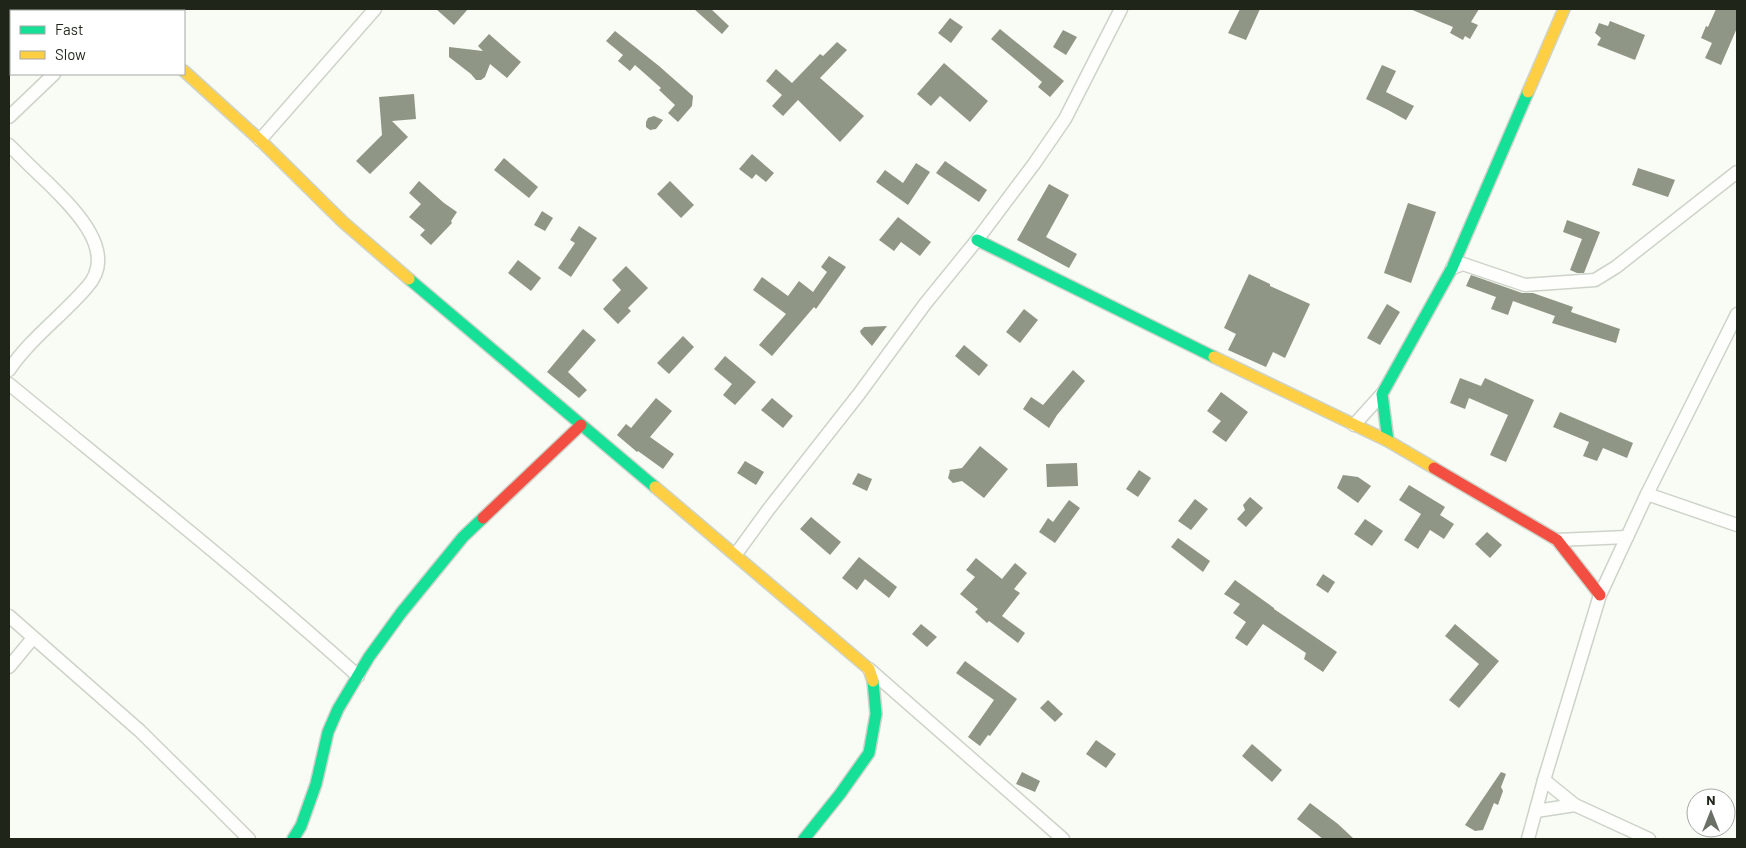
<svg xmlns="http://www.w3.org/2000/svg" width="1746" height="848" viewBox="0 0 1746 848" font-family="Barlow,sans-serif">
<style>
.building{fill:#8f9685}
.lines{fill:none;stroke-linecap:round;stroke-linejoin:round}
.street-casing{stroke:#ced3c9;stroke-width:15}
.fast-casing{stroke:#ced3c9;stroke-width:14}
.slow-casing{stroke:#ced3c9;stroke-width:14}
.jam-casing{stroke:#ced3c9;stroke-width:14}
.street{stroke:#fefffd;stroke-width:12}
.fast{stroke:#16e098;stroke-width:11}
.slow{stroke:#ffcf43;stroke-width:11}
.jam{stroke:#f24e42;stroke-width:11}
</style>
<rect width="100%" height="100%" fill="#f8fcf4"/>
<!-- building -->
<g class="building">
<path d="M 436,9 L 468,9 L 454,25 Z"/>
<path d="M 694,9 L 711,9 L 729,26 L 722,34 Z"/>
<path d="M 1240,9 L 1260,9 L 1246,40 L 1228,33 Z"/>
<path d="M 1410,9 L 1479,9 L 1471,22 L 1478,25 L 1470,39 L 1465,36 L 1463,40 L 1450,33 L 1453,27 Z"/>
<path d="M 1716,9 L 1737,9 L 1737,28 L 1721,65 L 1705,58 L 1712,43 L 1701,38 L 1706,26 L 1708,27 Z"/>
<path d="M 950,18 L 963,27 L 951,43 L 938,33 Z"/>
<path d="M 1610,21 L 1645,35 L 1635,60 L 1597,45 L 1601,38 L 1595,33 L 1599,23 L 1608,26 Z"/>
<path d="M 1000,29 L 1064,81 L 1050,97 L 1038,87 L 1042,82 L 991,39 Z"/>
<path d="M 1063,30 L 1077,37 L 1066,55 L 1053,47 Z"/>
<path d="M 615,31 L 659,66 L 693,96 L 692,106 L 678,122 L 668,113 L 675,105 L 659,90 L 661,88 L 635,65 L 630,71 L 618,61 L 623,55 L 606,41 Z"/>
<path d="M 489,34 L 521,62 L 507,78 L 490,64 L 485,77 L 481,80 L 476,80 L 471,74 L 449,57 L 449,47 L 483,51 L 478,46 Z"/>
<path d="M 837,42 L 847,50 L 820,78 L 864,116 L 840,142 L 798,100 L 783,116 L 772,106 L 782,95 L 766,81 L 776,69 L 792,83 L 820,54 L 823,56 Z"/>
<path d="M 944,63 L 988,101 L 970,122 L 940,96 L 931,106 L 917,94 Z"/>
<path d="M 1382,65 L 1396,71 L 1386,92 L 1414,106 L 1406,120 L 1388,110 L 1366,99 Z"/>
<path d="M 414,94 L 416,119 L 392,121 L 408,137 L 370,174 L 356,161 L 382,135 L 379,97 Z"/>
<path d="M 654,116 L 663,120 L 656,129 L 650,130 L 646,127 L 646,122 L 648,118 Z"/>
<path d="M 752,154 L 774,173 L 766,182 L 756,174 L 752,179 L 739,169 Z"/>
<path d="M 504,158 L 538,187 L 529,198 L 494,170 Z"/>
<path d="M 945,161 L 987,190 L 979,202 L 936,173 Z"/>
<path d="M 916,163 L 930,172 L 908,205 L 876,182 L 885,170 L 903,183 Z"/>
<path d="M 1638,168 L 1675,180 L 1668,197 L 1632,185 Z"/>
<path d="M 419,181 L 444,203 L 457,212 L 451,221 L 452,223 L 431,245 L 420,235 L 425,230 L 409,217 L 421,204 L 409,193 Z"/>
<path d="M 670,181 L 694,205 L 681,218 L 657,194 Z"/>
<path d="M 1049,184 L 1069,195 L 1046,237 L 1077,254 L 1069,268 L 1017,240 Z"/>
<path d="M 1408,203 L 1436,212 L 1411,283 L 1384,273 Z"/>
<path d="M 542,211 L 553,218 L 545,231 L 534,225 Z"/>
<path d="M 898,217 L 931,242 L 920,256 L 901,242 L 894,251 L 879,240 Z"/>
<path d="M 1567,220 L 1600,232 L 1584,273 L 1577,273 L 1570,270 L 1582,239 L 1563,232 Z"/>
<path d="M 579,226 L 597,238 L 571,277 L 558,268 L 575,243 L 570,240 Z"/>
<path d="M 829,256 L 846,267 L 816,309 L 814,307 L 772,356 L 759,345 L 786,314 L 753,290 L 762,277 L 788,296 L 799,281 L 813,292 L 827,272 L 821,267 Z"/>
<path d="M 518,260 L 541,278 L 531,291 L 508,273 Z"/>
<path d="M 626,266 L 648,288 L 628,308 L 631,311 L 618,324 L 603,309 L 621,290 L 612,280 Z"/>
<path d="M 1249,274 L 1270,284 L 1270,286 L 1310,304 L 1285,358 L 1273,352 L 1266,367 L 1228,350 L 1236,334 L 1224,328 Z"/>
<path d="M 1471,275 L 1522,293 L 1533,293 L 1573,307 L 1571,312 L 1620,329 L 1616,343 L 1552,323 L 1555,316 L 1513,301 L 1508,315 L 1491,309 L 1496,297 L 1466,286 Z"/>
<path d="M 1387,304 L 1400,312 L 1380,345 L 1367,338 Z"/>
<path d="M 1024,309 L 1038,320 L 1020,343 L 1006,332 Z"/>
<path d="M 887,326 L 872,346 L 861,334 L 860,331 L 864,327 Z"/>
<path d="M 583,329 L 596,340 L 568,372 L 587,390 L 579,398 L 547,372 Z"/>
<path d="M 683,336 L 694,347 L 669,374 L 657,363 Z"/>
<path d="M 964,345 L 988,365 L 979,376 L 955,356 Z"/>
<path d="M 725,356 L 756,382 L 735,405 L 723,395 L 732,384 L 714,369 Z"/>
<path d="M 1073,370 L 1085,381 L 1057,415 L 1049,428 L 1023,409 L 1031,397 L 1043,405 Z"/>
<path d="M 1460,378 L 1481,386 L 1485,378 L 1534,400 L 1506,462 L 1490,455 L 1508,415 L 1469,398 L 1465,409 L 1450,403 Z"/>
<path d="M 1221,392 L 1248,412 L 1226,442 L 1212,432 L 1221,421 L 1207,411 Z"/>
<path d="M 656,398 L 672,411 L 650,437 L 674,454 L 663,469 L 638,451 L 637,452 L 617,435 L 626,424 L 631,428 Z"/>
<path d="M 772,398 L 793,416 L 783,428 L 761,410 Z"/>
<path d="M 1560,412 L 1633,443 L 1627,458 L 1603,448 L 1597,461 L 1583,456 L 1589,442 L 1553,427 Z"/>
<path d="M 980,446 L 1008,469 L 984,498 L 962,481 L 953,483 L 948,478 L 950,471 L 949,470 L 962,468 Z"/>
<path d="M 745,461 L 764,472 L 756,485 L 737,473 Z"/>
<path d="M 1077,463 L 1078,486 L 1047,487 L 1046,464 Z"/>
<path d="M 1139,470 L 1151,478 L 1138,497 L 1126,489 Z"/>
<path d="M 858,473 L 872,479 L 867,491 L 852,484 Z"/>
<path d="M 1343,475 L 1358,477 L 1371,486 L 1358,503 L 1337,488 Z"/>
<path d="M 1409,485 L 1445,507 L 1440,515 L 1454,524 L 1444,539 L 1430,530 L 1418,549 L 1404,540 L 1421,514 L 1399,500 Z"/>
<path d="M 1250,497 L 1263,508 L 1246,527 L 1237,519 L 1245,510 L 1243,505 Z"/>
<path d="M 1195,499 L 1208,509 L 1191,530 L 1178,521 Z"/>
<path d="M 1069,500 L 1080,508 L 1055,543 L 1039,532 L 1048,518 L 1053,522 Z"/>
<path d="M 811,517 L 841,542 L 830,555 L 800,529 Z"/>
<path d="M 1365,519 L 1383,531 L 1372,546 L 1354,534 Z"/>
<path d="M 1487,532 L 1502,545 L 1490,558 L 1475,544 Z"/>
<path d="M 1178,538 L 1210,561 L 1203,572 L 1171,547 Z"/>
<path d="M 859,557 L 897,587 L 889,598 L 865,579 L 857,590 L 842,578 Z"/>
<path d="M 976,558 L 1002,579 L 1015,563 L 1027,573 L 1014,589 L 1020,593 L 1002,616 L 1025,633 L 1018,643 L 989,621 L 987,623 L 975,612 L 978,609 L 960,594 L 975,577 L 966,570 Z"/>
<path d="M 1323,574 L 1335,582 L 1328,593 L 1316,585 Z"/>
<path d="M 1235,580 L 1274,608 L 1274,609 L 1337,652 L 1323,672 L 1304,659 L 1306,653 L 1263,624 L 1247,646 L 1235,638 L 1246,622 L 1233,613 L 1240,604 L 1224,594 Z"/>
<path d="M 921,624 L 937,637 L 927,647 L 912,634 Z"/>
<path d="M 1455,624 L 1499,661 L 1459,708 L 1449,700 L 1479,664 L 1445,636 Z"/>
<path d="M 965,661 L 1017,699 L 990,736 L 988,735 L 980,746 L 968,737 L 994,700 L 956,673 Z"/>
<path d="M 1048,700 L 1063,714 L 1055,722 L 1040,708 Z"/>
<path d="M 1096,740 L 1116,754 L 1106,768 L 1086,754 Z"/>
<path d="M 1252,744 L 1282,770 L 1272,782 L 1242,756 Z"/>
<path d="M 1022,772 L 1040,781 L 1035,792 L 1016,784 Z"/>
<path d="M 1501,772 L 1506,774 L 1501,787 L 1503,791 L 1498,805 L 1494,803 L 1483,830 L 1475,831 L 1465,825 Z"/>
<path d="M 1310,803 L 1338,824 L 1354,839 L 1323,839 L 1297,819 Z"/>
</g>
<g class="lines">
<!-- street casing -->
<g class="street-casing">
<g id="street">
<path d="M 117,11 L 119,9"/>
<path d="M 9,46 L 11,45"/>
<path d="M 9,117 L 54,74"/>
<path d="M 260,140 L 375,9"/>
<path d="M 9,145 C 21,157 34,170 47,182 C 71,206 120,251 87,287 C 62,316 31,338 9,370"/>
<path d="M 1452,268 L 1463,264 L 1525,285 L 1595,280 L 1616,267 L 1737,172"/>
<path d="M 9,384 C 126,480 245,574 358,676"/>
<path d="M 1354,425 L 1382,394"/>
<path d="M 1647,494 L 1737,525"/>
<path d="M 1557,540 L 1627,537"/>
<path d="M 736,554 L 768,510 L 859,394 L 925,304 L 977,240 L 1034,164 L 1065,119 L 1121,9"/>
<path d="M 9,616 L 140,731 L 212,802 L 249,839"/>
<path d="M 9,667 L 33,638"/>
<path d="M 869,669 L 1063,839"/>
<path d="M 1544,780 L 1575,805 L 1649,839"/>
<path d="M 1536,811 L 1575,805"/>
<path d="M 1528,839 L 1544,780 L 1600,595 L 1647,494 L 1737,314"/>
</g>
</g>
<!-- fast casing -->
<g class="fast-casing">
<g id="fast">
<path d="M 977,240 L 1214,357"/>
<path d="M 409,279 L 655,487"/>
<path d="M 1388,441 L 1382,394 L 1452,268 L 1528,92"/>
<path d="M 293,839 L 301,826 L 316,784 L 328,732 L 338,709 L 369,657 L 401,613 L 463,537 L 483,518"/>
<path d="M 804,839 L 840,794 L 869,753 L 876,714 L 873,681"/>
</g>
</g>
<!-- slow casing -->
<g class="slow-casing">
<g id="slow">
<path d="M 184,71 L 260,140 L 343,222 L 409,279"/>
<path d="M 1528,92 L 1564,9"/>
<path d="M 1214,357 L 1388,441 L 1434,468"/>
<path d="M 655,487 L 869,669 L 873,681"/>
</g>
</g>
<!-- jam casing -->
<g class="jam-casing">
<g id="jam">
<path d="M 1434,468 L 1557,540 L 1600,595"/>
<path d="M 483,518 L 581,425"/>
</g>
</g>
<!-- street -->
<use href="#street" class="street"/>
<!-- fast -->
<use href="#fast" class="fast"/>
<!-- slow -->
<use href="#slow" class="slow"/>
<!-- jam -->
<use href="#jam" class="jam"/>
</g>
<!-- border -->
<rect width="1746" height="848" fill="none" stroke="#1f2519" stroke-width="20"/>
<!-- legend -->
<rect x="10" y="10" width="175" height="65" fill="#ffffff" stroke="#a5a8a3"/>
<rect x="20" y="26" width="25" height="8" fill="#16e098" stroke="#a5a8a3"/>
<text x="55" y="35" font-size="15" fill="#1f2519">Fast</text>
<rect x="20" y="51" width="25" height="8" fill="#ffcf43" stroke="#a5a8a3"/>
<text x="55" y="60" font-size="15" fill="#1f2519">Slow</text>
<!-- north arrow -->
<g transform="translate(1711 813)"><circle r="24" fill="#ffffff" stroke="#a5a8a3"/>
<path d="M0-4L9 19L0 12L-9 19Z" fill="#6b7066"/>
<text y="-8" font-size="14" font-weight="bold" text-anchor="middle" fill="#1f2519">N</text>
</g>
</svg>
